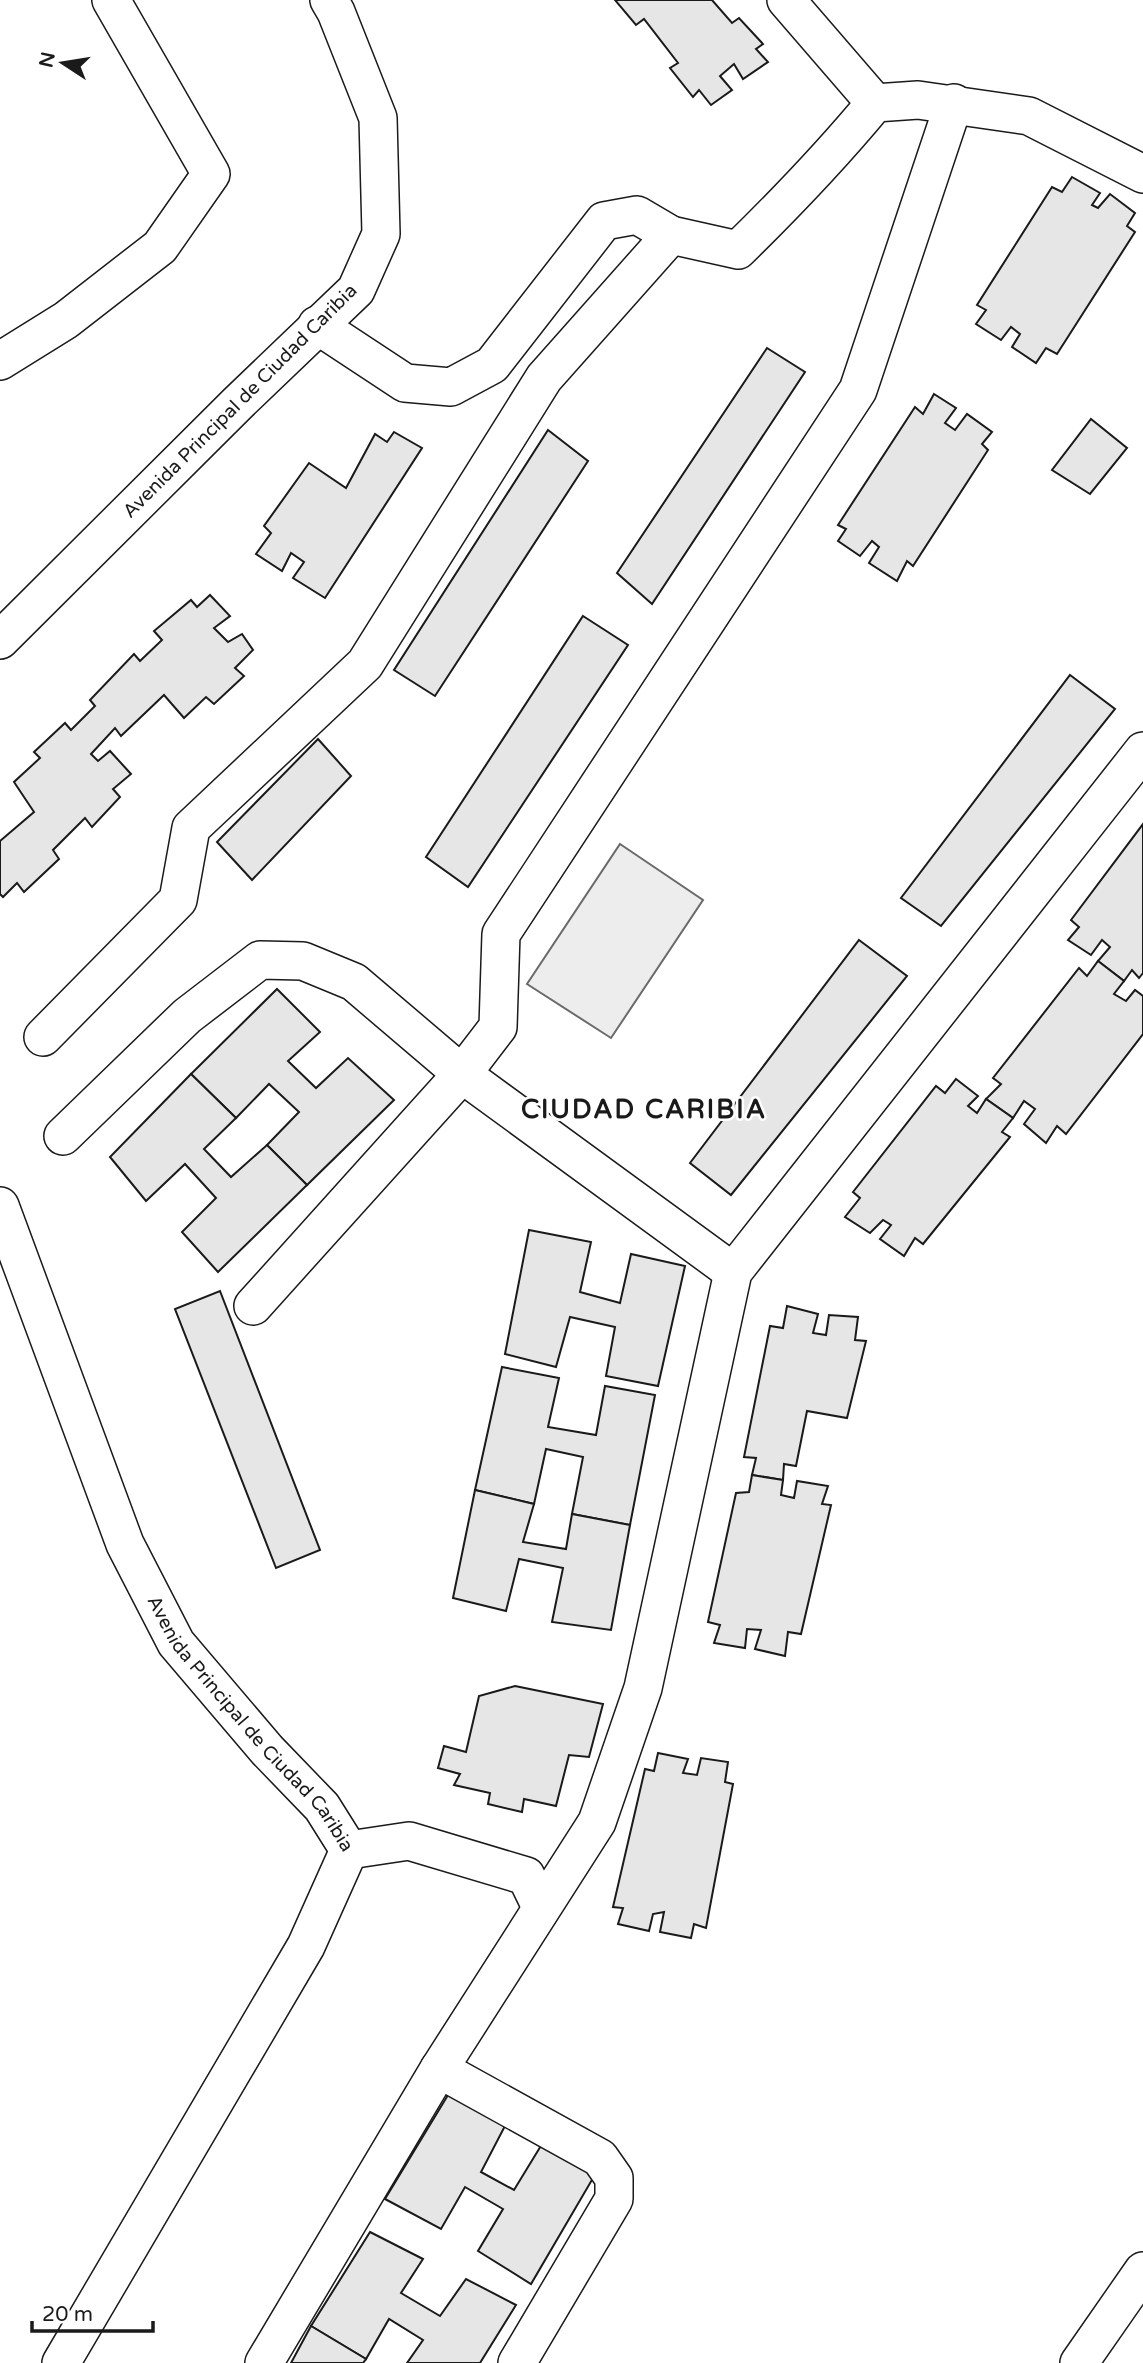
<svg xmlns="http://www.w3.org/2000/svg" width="1143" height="2363" viewBox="0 0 1143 2363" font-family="'Varela Round',sans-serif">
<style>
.green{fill:#ededed;stroke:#6a6a6a;stroke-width:2}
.building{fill:#e6e6e6;stroke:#1a1a1a;stroke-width:2}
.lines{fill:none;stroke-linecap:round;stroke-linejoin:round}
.street-casing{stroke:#1a1a1a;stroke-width:40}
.street{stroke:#fff;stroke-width:37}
.labels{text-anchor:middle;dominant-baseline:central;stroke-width:5;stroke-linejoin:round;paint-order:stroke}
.street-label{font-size:19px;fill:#1a1a1a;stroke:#fff}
.district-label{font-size:26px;font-weight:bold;letter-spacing:2px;fill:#1a1a1a;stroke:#fff}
</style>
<rect width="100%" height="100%" fill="#fff"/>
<!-- green -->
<path class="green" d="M 620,844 L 703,900 L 611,1038 L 527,984 Z"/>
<!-- building -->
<g class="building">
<path d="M 615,0 L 712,0 L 732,23 L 739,18 L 763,44 L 756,49 L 768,62 L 743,79 L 734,64 L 720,76 L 732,90 L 711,105 L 699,90 L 693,97 L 670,68 L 678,63 L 644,19 L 636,25 Z"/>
<path d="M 1072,177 L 1100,193 L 1092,205 L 1098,208 L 1110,194 L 1135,213 L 1127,226 L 1135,232 L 1057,354 L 1046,348 L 1036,363 L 1012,347 L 1020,334 L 1011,327 L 1001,340 L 976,324 L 986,310 L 977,305 L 1052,187 L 1062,192 Z"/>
<path d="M 767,348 L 805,372 L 652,604 L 617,573 Z"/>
<path d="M 934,394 L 956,408 L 945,423 L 955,430 L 967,414 L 992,432 L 982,444 L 988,450 L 913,566 L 907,561 L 897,581 L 869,563 L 879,547 L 872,541 L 860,556 L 838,541 L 846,529 L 838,525 L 915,407 L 923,414 Z"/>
<path d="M 1091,419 L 1127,448 L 1090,494 L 1052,470 Z"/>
<path d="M 548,430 L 588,461 L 435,696 L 394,670 Z"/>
<path d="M 394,432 L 422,448 L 325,598 L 293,578 L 304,562 L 291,553 L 282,571 L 256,554 L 271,533 L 264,526 L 309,463 L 346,488 L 375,434 L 387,442 Z"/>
<path d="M 210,595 L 230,616 L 214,628 L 228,642 L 242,634 L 253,650 L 235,668 L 244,676 L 214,704 L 206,697 L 184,718 L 164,695 L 121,736 L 115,728 L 91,754 L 98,761 L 110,751 L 131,774 L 113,789 L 120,797 L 92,827 L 85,818 L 53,850 L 59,859 L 24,892 L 17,883 L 3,897 L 0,894 L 0,841 L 34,812 L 14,782 L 40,758 L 34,752 L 65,723 L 71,730 L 95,706 L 90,700 L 134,654 L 140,661 L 162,640 L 154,631 L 191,600 L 197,607 Z"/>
<path d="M 583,616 L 628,645 L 468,887 L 426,857 Z"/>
<path d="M 1070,675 L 1115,709 L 941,926 L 901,898 Z"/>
<path d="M 318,739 L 351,776 L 252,880 L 217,842 Z"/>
<path d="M 1143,824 L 1143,973 L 1139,978 L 1132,970 L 1124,981 L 1098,961 L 1110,947 L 1102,940 L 1091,955 L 1068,940 L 1079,927 L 1071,920 Z"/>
<path d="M 859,940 L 907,976 L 731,1195 L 690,1163 Z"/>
<path d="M 1098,961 L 1124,981 L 1114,994 L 1126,1001 L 1135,990 L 1143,996 L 1143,1034 L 1066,1134 L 1057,1126 L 1046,1143 L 1024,1124 L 1035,1109 L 1024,1101 L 1013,1118 L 986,1099 L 1001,1084 L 993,1078 L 1079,968 L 1087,976 Z"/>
<path d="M 277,989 L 320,1032 L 288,1061 L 316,1088 L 348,1058 L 394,1100 L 307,1185 L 267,1145 L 299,1112 L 269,1084 L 236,1118 L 191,1074 Z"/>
<path d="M 191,1074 L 236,1118 L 204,1149 L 231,1177 L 267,1145 L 307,1185 L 218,1272 L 182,1232 L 216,1198 L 185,1164 L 146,1201 L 110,1157 Z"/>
<path d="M 956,1079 L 978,1096 L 968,1106 L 977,1113 L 986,1099 L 1013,1118 L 1002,1132 L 1010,1137 L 923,1244 L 915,1238 L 904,1256 L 880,1239 L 891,1225 L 883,1220 L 870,1233 L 845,1217 L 860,1198 L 853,1192 L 936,1086 L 945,1093 Z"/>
<path d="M 529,1230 L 591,1242 L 580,1292 L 620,1303 L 631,1254 L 685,1266 L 658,1386 L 606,1376 L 615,1327 L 570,1317 L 556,1367 L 505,1354 Z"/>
<path d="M 220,1291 L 320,1550 L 276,1568 L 175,1309 Z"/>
<path d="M 787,1306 L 818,1314 L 813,1333 L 826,1335 L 829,1315 L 858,1317 L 855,1340 L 866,1341 L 847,1418 L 807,1411 L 796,1466 L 784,1464 L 783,1480 L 752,1475 L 756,1458 L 744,1457 L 770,1326 L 783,1328 Z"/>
<path d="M 502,1367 L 559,1378 L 548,1427 L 596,1435 L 605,1386 L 655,1395 L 630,1525 L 572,1514 L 583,1457 L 546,1449 L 534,1504 L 475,1490 Z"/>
<path d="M 752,1475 L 783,1480 L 781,1495 L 794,1498 L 797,1481 L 828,1486 L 822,1504 L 831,1505 L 801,1634 L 788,1632 L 785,1656 L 755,1649 L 761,1630 L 747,1629 L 745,1648 L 714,1643 L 720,1625 L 708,1622 L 736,1493 L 749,1492 Z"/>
<path d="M 475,1490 L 534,1504 L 523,1542 L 566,1549 L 572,1514 L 630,1525 L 611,1630 L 552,1622 L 563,1568 L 519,1559 L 506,1611 L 453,1598 Z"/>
<path d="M 515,1686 L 603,1704 L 589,1757 L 569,1755 L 556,1806 L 524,1799 L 522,1812 L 488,1804 L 490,1793 L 454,1785 L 460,1774 L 438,1768 L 444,1746 L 466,1752 L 479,1696 Z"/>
<path d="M 658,1753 L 688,1759 L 683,1773 L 697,1775 L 701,1758 L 728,1762 L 725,1782 L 733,1784 L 706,1928 L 694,1924 L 691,1938 L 660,1932 L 664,1912 L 653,1914 L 649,1931 L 618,1924 L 623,1908 L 613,1907 L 645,1769 L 654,1771 Z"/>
<path d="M 448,2095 L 506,2124 L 481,2172 L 514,2190 L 542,2144 L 596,2173 L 531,2284 L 478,2251 L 503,2209 L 465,2187 L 441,2229 L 385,2199 Z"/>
<path d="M 370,2232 L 423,2259 L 401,2293 L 440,2316 L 466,2279 L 516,2305 L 480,2363 L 407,2363 L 423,2340 L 389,2319 L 366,2359 L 311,2326 Z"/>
<path d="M 311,2326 L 366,2359 L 363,2363 L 291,2363 Z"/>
</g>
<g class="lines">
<!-- street casing -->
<g class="street-casing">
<g id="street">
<path d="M 786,0 L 875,103"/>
<path d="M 317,325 L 405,383 L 451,387 L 492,365 L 604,221 L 637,215 L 671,235 L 738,250 C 786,203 832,155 875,103 L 918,100 L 1029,116 L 1143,174"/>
<path d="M 0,361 L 66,320 L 160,247 L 211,174 L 111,0"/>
<path d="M 0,640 L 238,403 L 356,290 L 381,234 L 378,118 L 336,12 L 329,0"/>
<path d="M 43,1037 L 178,900 L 191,828 L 365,664 L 544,378 L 671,235"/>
<path d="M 63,1136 L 187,1016 L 260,960 L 303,961 L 354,982 L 462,1074 L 733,1272"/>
<path id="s1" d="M 0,1206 L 125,1544 L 176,1643 L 267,1750 L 322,1807 L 349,1850 L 306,1946 L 61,2363"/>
<path d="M 253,1306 L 462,1074 L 498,1027 L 501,934 L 858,390 L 954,103"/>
<path d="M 349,1850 L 409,1841 L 526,1876 L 541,1907"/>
<path d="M 439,2069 L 600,2158 L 614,2178 L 614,2199 L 517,2363"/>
<path d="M 264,2363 L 439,2069 L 597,1822 L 643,1688 L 733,1272 L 1143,751"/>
<path d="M 1079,2363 L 1143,2271"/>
</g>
</g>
<!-- street -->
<use href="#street" class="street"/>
</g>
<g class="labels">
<!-- street labels -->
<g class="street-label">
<text transform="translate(240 401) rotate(-45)">Avenida Principal de Ciudad Caribia</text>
<text stroke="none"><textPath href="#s1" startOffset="581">Avenida Principal de Ciudad Caribia</textPath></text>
</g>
<!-- district labels -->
<g class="district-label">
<text x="644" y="1109">CIUDAD CARIBIA</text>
</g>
</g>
<!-- north arrow -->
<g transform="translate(63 63) rotate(282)" stroke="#ffffff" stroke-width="5" paint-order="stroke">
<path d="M0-5L12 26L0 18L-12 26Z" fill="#1a1a1a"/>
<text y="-10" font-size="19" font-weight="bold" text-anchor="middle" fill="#1a1a1a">N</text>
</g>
<!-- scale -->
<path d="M32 2321v10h121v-10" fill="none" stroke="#1a1a1a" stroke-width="3.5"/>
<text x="42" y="2321" font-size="21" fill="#1a1a1a" stroke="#ffffff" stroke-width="5" paint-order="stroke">20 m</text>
</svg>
